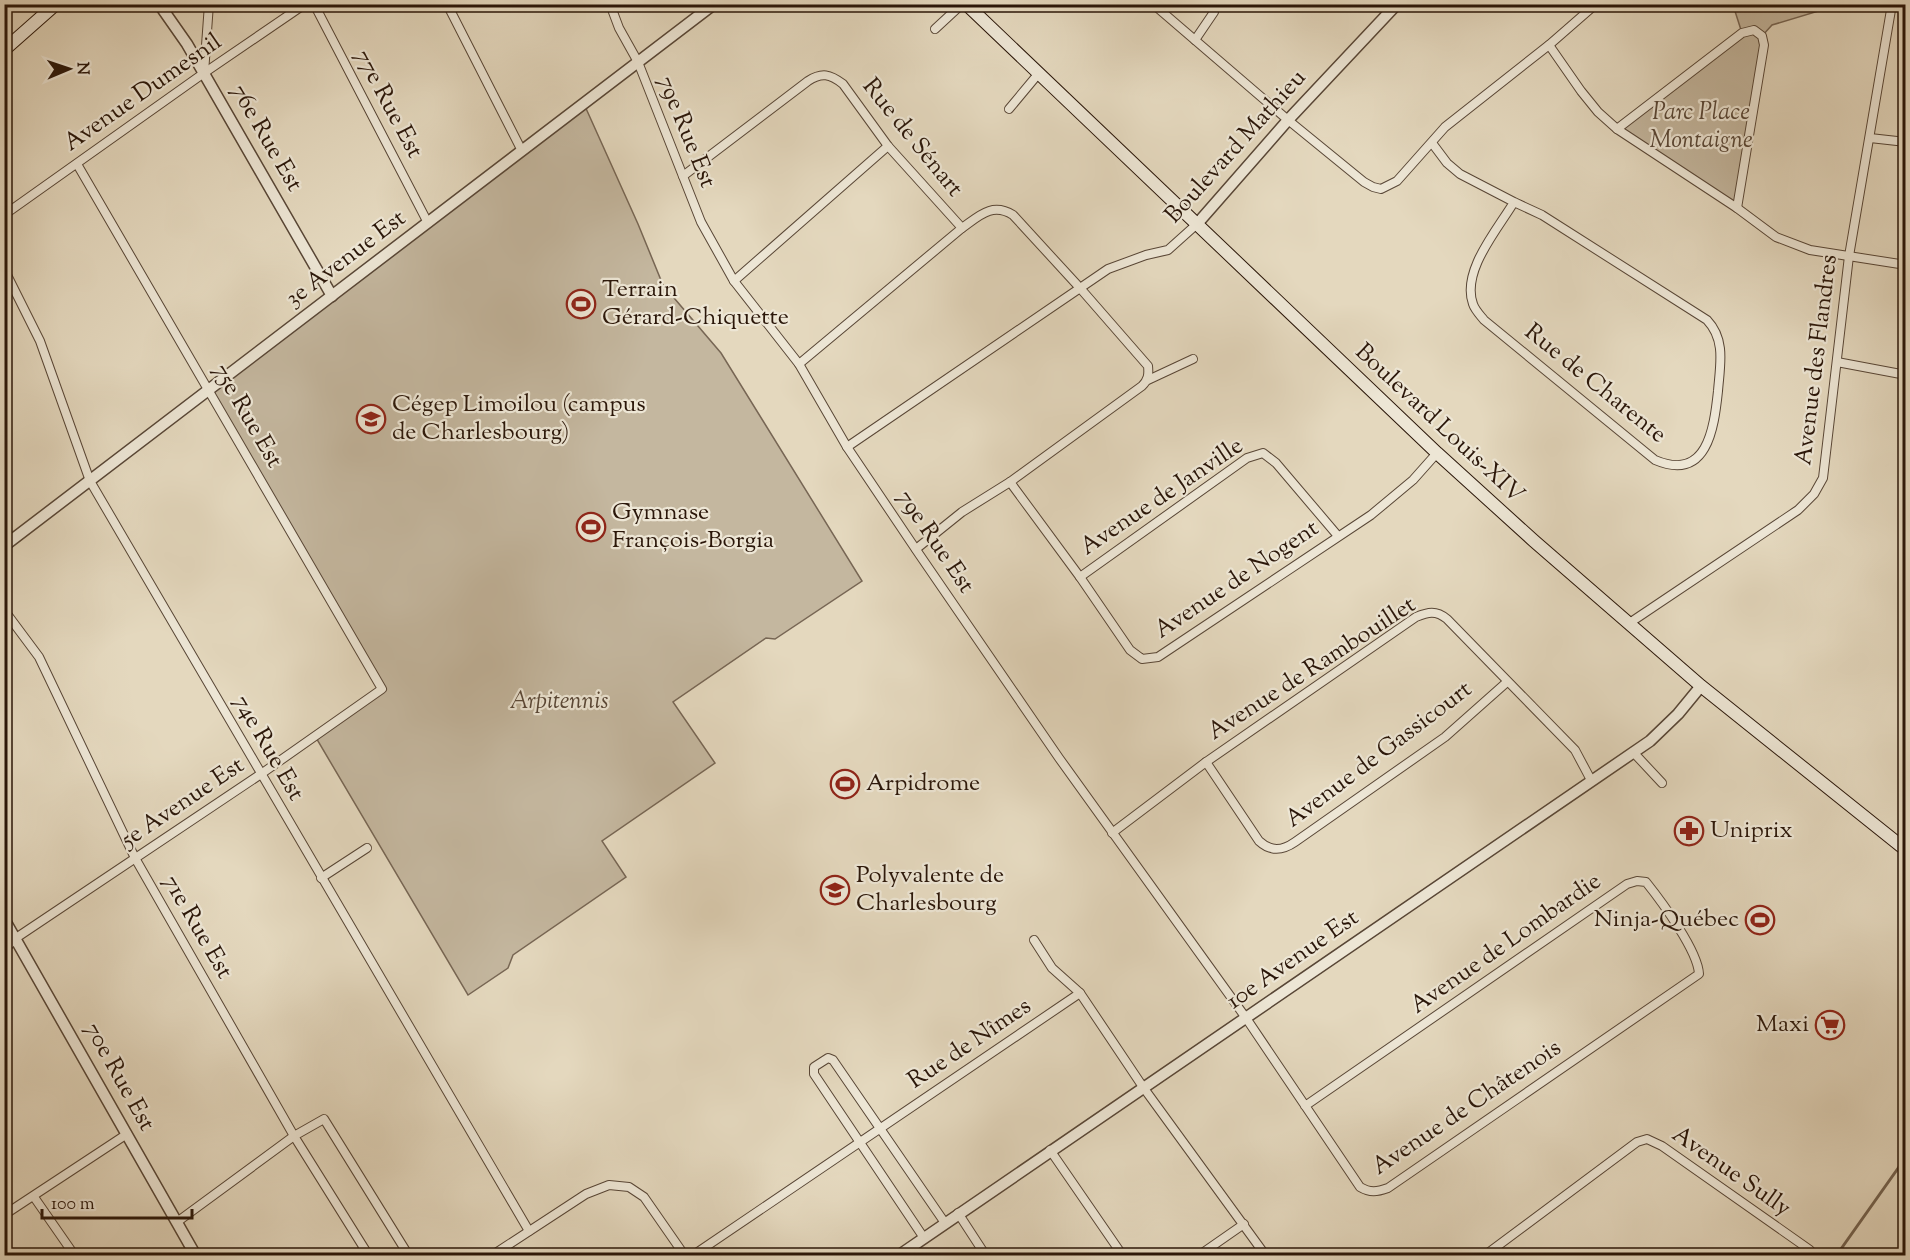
<svg xmlns="http://www.w3.org/2000/svg" width="1910" height="1260" viewBox="0 0 1910 1260" font-family="'Sorts Mill Goudy',serif">
<style>
.green{fill:#c4b79f;stroke:#776654;stroke-width:1.5}
.lines{fill:none;stroke-linecap:round;stroke-linejoin:round}
.stream{stroke:#746350;stroke-width:3}
.minor-casing{stroke:#584636;stroke-width:10}
.tertiary-casing{stroke:#584636;stroke-width:13}
.secondary-casing{stroke:#2a1609;stroke-width:14}
.minor{stroke:#ede6d5;stroke-width:8}
.tertiary{stroke:#ede6d5;stroke-width:10}
.secondary{stroke:#ede6d5;stroke-width:12}
.labels{text-anchor:middle;dominant-baseline:central;stroke-width:4.5;stroke-linejoin:round;paint-order:stroke}
.street-label{font-size:24px;fill:#2a1609;stroke:#ede6d5}
.park-label{font-size:24px;font-style:italic;fill:#584636;stroke:#ede6d5}
.poi-label{font-size:24px;fill:#2a1609;stroke:#ede6d5;text-anchor:start}
</style>
<rect width="100%" height="100%" fill="#e4d8be"/>
<filter id="stains"><feTurbulence type="fractalNoise" baseFrequency=".00333" numOctaves="4"/><feColorMatrix values="0 0 0 0 .2 0 0 0 0 .09 0 0 0 0 .02 0 0 0 .5 -.17"/></filter>
<radialGradient id="worn" r=".72"><stop offset=".6" stop-color="#630" stop-opacity="0"/><stop offset="1" stop-color="#630" stop-opacity=".3"/></radialGradient>
<!-- green -->
<g class="green">
<path d="M 1733,5 L 1823,5 L 1822,10 L 1772,25 L 1762,36 L 1737,208 L 1617,129 L 1742,33 Z"/>
<path d="M 584,104 L 638,224 L 663,285 L 721,353 L 862,581 L 775,639 L 766,638 L 673,702 L 715,763 L 602,841 L 626,877 L 513,955 L 508,968 L 468,995 L 315,736 L 382,689 L 209,390 Z"/>
</g>
<g class="lines">
<!-- stream -->
<path class="stream" d="M 1836,1256 L 1906,1157"/>
<!-- minor casing -->
<g class="minor-casing">
<g id="minor">
<path d="M 314,4 L 428,223"/>
<path d="M 447,4 L 522,151"/>
<path d="M 610,4 L 619,28 L 638,62 L 701,222 L 734,281 L 799,364 L 847,447 L 919,554 L 1059,758 L 1246,1018 L 1360,1187 C 1370,1193 1377,1192 1388,1188 L 1699,974 C 1698,951 1662,902 1646,882 L 1637,881 L 1627,884 L 1305,1106"/>
<path d="M 1153,4 L 1288,120 L 1364,182 L 1373,187 L 1381,189 L 1397,181 L 1445,127 L 1549,45 L 1596,4"/>
<path d="M 935,29 L 962,4"/>
<path d="M 1195,40 L 1214,12 L 1214,4"/>
<path d="M 1549,45 L 1581,91 L 1598,112 L 1617,129 L 1737,208 L 1776,237 L 1810,250 L 1906,265"/>
<path d="M 204,73 L 209,4"/>
<path d="M 1009,109 L 1039,73"/>
<path d="M 1617,129 L 1742,33 L 1754,30 L 1762,36 L 1764,45 L 1737,208"/>
<path d="M 1870,138 L 1906,142"/>
<path d="M 1432,143 L 1447,163 L 1460,174 L 1514,202 C 1498,229 1461,271 1473,304 C 1475,310 1480,315 1484,320 L 1655,460 C 1707,482 1714,429 1718,391 C 1720,365 1726,340 1707,320 L 1542,215 L 1514,202"/>
<path d="M 683,176 L 808,81 C 822,72 830,74 843,84 L 888,146 L 962,228"/>
<path d="M 4,215 L 204,73 L 305,4"/>
<path d="M 4,269 L 40,341 L 90,481 L 529,1231"/>
<path d="M 734,281 L 888,146"/>
<path d="M 1837,362 L 1906,375"/>
<path d="M 799,364 L 962,228 C 979,216 992,202 1013,215 L 1080,288 L 1148,366 C 1149,375 1148,380 1142,386 L 1010,482 L 962,512 L 916,549"/>
<path d="M 1148,380 L 1193,359"/>
<path d="M 847,447 L 1108,269 L 1146,255 L 1168,250 L 1197,224"/>
<path d="M 1010,482 L 1080,577 L 1130,650 L 1142,659 L 1158,657 L 1371,515 L 1413,480 L 1437,453"/>
<path d="M 1080,577 L 1247,458 L 1263,453 L 1276,463 L 1338,536"/>
<path d="M 4,610 L 39,657 L 135,858 L 294,1136 L 369,1256"/>
<path d="M 1628,624 L 1798,510 L 1814,494 L 1823,478 L 1849,256 L 1892,4"/>
<path d="M 1633,752 L 1662,783"/>
<path d="M 1206,762 L 1259,841 C 1271,852 1282,851 1295,842 L 1445,737 L 1507,682"/>
<path d="M 1112,833 L 1206,762 L 1416,617 C 1428,612 1436,610 1447,619 L 1575,750 L 1591,780"/>
<path d="M 321,878 L 367,848"/>
<path d="M 1034,940 L 1052,968 L 1080,993 L 1143,1087 L 1266,1256"/>
<path d="M 4,950 L 16,938 L 261,774 L 382,689 L 77,164"/>
<path d="M 1050,1150 L 1123,1256"/>
<path d="M 34,1197 L 75,1256"/>
<path d="M 958,1213 L 986,1256"/>
<path d="M 4,1215 L 127,1134"/>
<path d="M 177,1222 L 294,1136 L 324,1119 L 409,1256"/>
<path d="M 924,1238 L 814,1074 L 814,1067 L 828,1058 L 833,1060 L 945,1223"/>
<path d="M 354,1256 L 364,1249"/>
<path d="M 491,1256 L 586,1194 L 609,1185 L 629,1187 L 644,1197 L 685,1256"/>
<path d="M 692,1256 L 1080,993"/>
<path d="M 1198,1256 L 1244,1224"/>
<path d="M 1484,1256 L 1637,1142 L 1647,1139 L 1662,1146 L 1810,1250"/>
</g>
</g>
<!-- tertiary casing -->
<g class="tertiary-casing">
<g id="tertiary">
<path d="M 159,4 L 187,44 L 332,296"/>
<path d="M 1197,224 L 1288,120 L 1397,4"/>
<path d="M 4,546 L 714,4"/>
<path d="M 4,919 L 196,1256"/>
<path d="M 898,1256 L 1650,741 L 1678,714 L 1701,686"/>
</g>
</g>
<!-- secondary casing -->
<g class="secondary-casing">
<g id="secondary">
<path d="M 966,4 L 1437,453 L 1534,541 L 1701,686 L 1906,850"/>
<path d="M 4,50 L 56,4"/>
</g>
</g>
<!-- minor -->
<use href="#minor" class="minor"/>
<!-- tertiary -->
<use href="#tertiary" class="tertiary"/>
<!-- secondary -->
<use href="#secondary" class="secondary"/>
</g>
<!-- icons -->
<defs>
<g id="stadium-ring" transform="scale(1.5)"><circle r="9.5" fill="#ede6d5" stroke="#8f2418" stroke-width="1.5"/><path d="M0-5a6.5 5 0 1 0 0 10a6.5 5 0 1 0 0-10ZM-3.5-1.8h7v3.6h-7Z" fill="#8f2418"/></g>
<g id="university-ring" transform="scale(1.5)"><circle r="9.5" fill="#ede6d5" stroke="#8f2418" stroke-width="1.5"/><path d="M0-5L7-2L0 1L-7-2ZM-4 1L0 2.5L4 1V4Q0 6-4 4Z" fill="#8f2418"/></g>
<g id="pharmacy-ring" transform="scale(1.5)"><circle r="9.5" fill="#ede6d5" stroke="#8f2418" stroke-width="1.5"/><path d="M-2-6h4v4h4v4h-4v4h-4v-4h-4v-4h4Z" fill="#8f2418"/></g>
<g id="school-ring" transform="scale(1.5)"><circle r="9.5" fill="#ede6d5" stroke="#8f2418" stroke-width="1.5"/><path d="M0-5L7-2L0 1L-7-2ZM-4 1L0 2.5L4 1V4Q0 6-4 4Z" fill="#8f2418"/></g>
<g id="supermarket-ring" transform="scale(1.5)"><circle r="9.5" fill="#ede6d5" stroke="#8f2418" stroke-width="1.5"/><path d="M-6-5.5h2.5l.6 2H6L4.5 2H-2.5L-4.4-4H-6ZM-1.5 3.2a1.3 1.3 0 1 0 .1 0ZM3 3.2a1.3 1.3 0 1 0 .1 0Z" fill="#8f2418"/></g>
</defs>
<g fill-rule="evenodd">
<use href="#stadium-ring" x="581" y="304"/>
<use href="#university-ring" x="371" y="419"/>
<use href="#stadium-ring" x="591" y="527"/>
<use href="#stadium-ring" x="845" y="784"/>
<use href="#pharmacy-ring" x="1689" y="831"/>
<use href="#school-ring" x="835" y="890"/>
<use href="#stadium-ring" x="1760" y="920"/>
<use href="#supermarket-ring" x="1830" y="1025"/>
</g>
<g class="labels">
<!-- street labels -->
<g class="street-label">
<text transform="translate(143 93) rotate(-35)">Avenue Dumesnil</text>
<text transform="translate(388 104) rotate(62)">77e Rue Est</text>
<text transform="translate(686 132) rotate(68)">79e Rue Est</text>
<text transform="translate(266 138) rotate(60)">76e Rue Est</text>
<text transform="translate(912 138) rotate(51)">Rue de Sénart</text>
<text transform="translate(1236 147) rotate(-48)">Boulevard Mathieu</text>
<text transform="translate(346 259) rotate(-37)">3e Avenue Est</text>
<text transform="translate(1817 360) rotate(-83)">Avenue des Flandres</text>
<text transform="translate(1595 384) rotate(39)">Rue de Charente</text>
<text transform="translate(247 416) rotate(60)">75e Rue Est</text>
<text transform="translate(1439 424) rotate(43)">Boulevard Louis-XIV</text>
<text transform="translate(1162 497) rotate(-34)">Avenue de Janville</text>
<text transform="translate(935 542) rotate(56)">79e Rue Est</text>
<text transform="translate(1237 580) rotate(-34)">Avenue de Nogent</text>
<text transform="translate(1312 669) rotate(-33)">Avenue de Rambouillet</text>
<text transform="translate(268 748) rotate(60)">74e Rue Est</text>
<text transform="translate(1379 755) rotate(-37)">Avenue de Gassicourt</text>
<text transform="translate(183 803) rotate(-34)">5e Avenue Est</text>
<text transform="translate(197 927) rotate(60)">71e Rue Est</text>
<text transform="translate(1506 944) rotate(-35)">Avenue de Lombardie</text>
<text transform="translate(1293 960) rotate(-35)">10e Avenue Est</text>
<text transform="translate(970 1044) rotate(-34)">Rue de Nîmes</text>
<text transform="translate(119 1077) rotate(61)">70e Rue Est</text>
<text transform="translate(1467 1108) rotate(-34)">Avenue de Châtenois</text>
<text transform="translate(1731 1172) rotate(35)">Avenue Sully</text>
</g>
<!-- park labels -->
<g class="park-label">
<text x="1701" y="113">Parc Place<tspan x="1701" dy="28">Montaigne</tspan></text>
<text x="559" y="702">Arpitennis</text>
</g>
<!-- poi labels -->
<g class="poi-label">
<text x="602" y="290">Terrain<tspan x="602" dy="28">Gérard-Chiquette</tspan></text>
<text x="392" y="405">Cégep Limoilou (campus<tspan x="392" dy="28">de Charlesbourg)</tspan></text>
<text x="612" y="513">Gymnase<tspan x="612" dy="28">François-Borgia</tspan></text>
<text x="866" y="784">Arpidrome</text>
<text x="1710" y="831">Uniprix</text>
<text x="856" y="876">Polyvalente de<tspan x="856" dy="28">Charlesbourg</tspan></text>
<text x="1739" y="920" text-anchor="end">Ninja-Québec</text>
<text x="1809" y="1025" text-anchor="end">Maxi</text>
</g>
</g>
<!-- margin -->
<rect width="1910" height="1260" fill="none" stroke="#e4d8be" stroke-width="24"/>
<rect x="6" y="6" width="1898" height="1248" fill="none" stroke="#2a1609" stroke-width="3"/>
<rect x="12" y="12" width="1886" height="1236" fill="none" stroke="#2a1609" stroke-width="1.5"/>
<!-- north arrow -->
<g transform="translate(69 69) rotate(88)" stroke="#ede6d5" stroke-width="4.5" paint-order="stroke">
<path d="M0-4.5L10 22L0 15L-10 22Z" fill="#2a1609"/>
<text y="-9" font-size="16" font-weight="bold" text-anchor="middle" fill="#2a1609">N</text>
</g>
<!-- scale -->
<path d="M42 1209v9h150v-9" fill="none" stroke="#2a1609" stroke-width="3"/>
<text x="51" y="1209" font-size="18" fill="#2a1609" stroke="#ede6d5" stroke-width="4.5" paint-order="stroke">100 m</text>
<rect width="100%" height="100%" filter="url(#stains)"/>
<rect width="100%" height="100%" fill="url(#worn)"/>
</svg>
